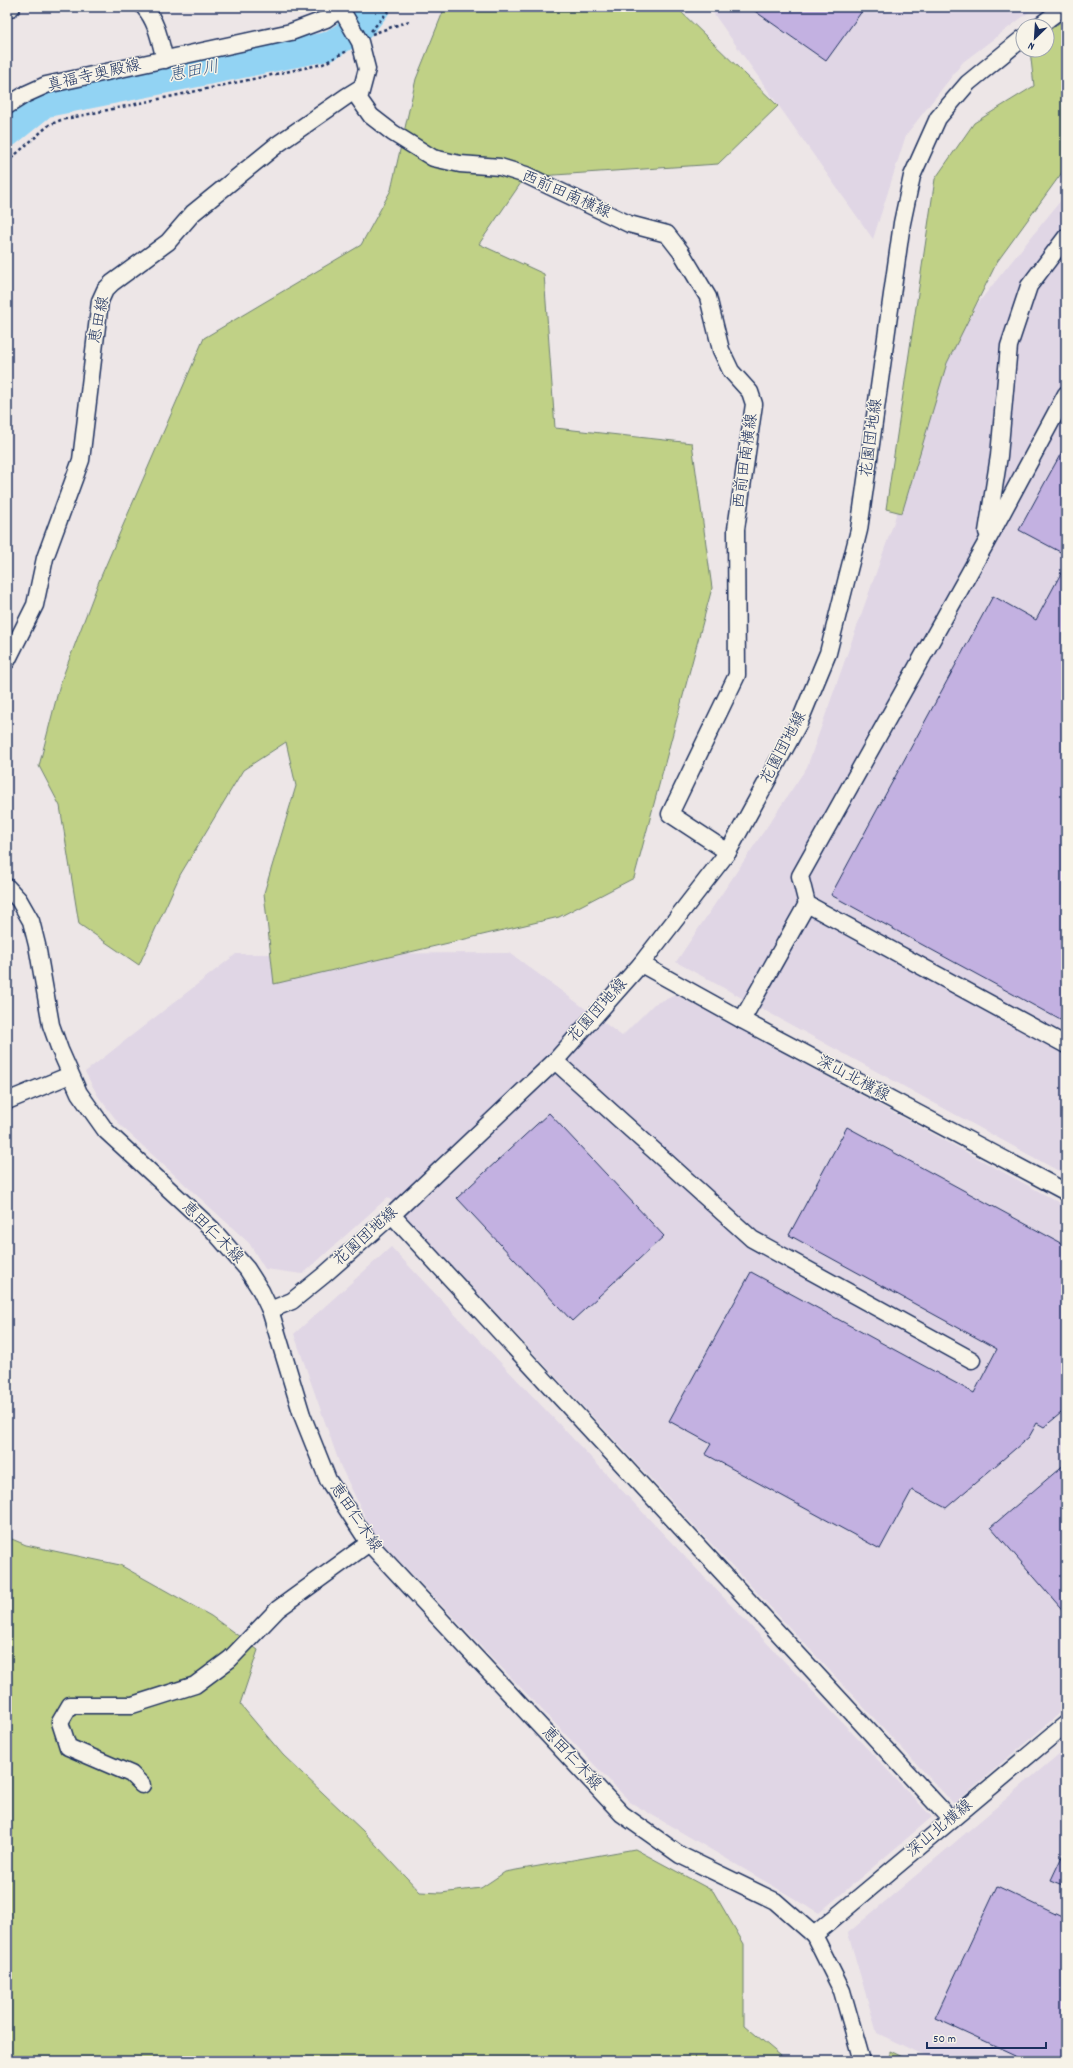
<svg xmlns="http://www.w3.org/2000/svg" width="1073" height="2068" viewBox="0 0 1073 2068" font-family="Dekko,'Klee One',sans-serif">
<style>
.built{fill:#e0d6e5}
.green{fill:#c0d186;stroke:#6e8072}
.lines{fill:none;stroke-linecap:round;stroke-linejoin:round}
.river{stroke:#92d3f3;stroke-width:29}
.building{fill:#c3b1e1;stroke:#1b2f5e}
.minor-casing{stroke:#1b2f5e;stroke-width:19}
.path{stroke:#1b2f5e;stroke-width:2.5;stroke-dasharray:3 3;stroke-linecap:butt}
.minor{stroke:#f7f3e8;stroke-width:16}
.labels{text-anchor:middle;dominant-baseline:central;stroke-width:3;stroke-linejoin:round;paint-order:stroke}
.street-label{font-size:16px;fill:#1b2f5e;stroke:#f7f3e8}
.water-label{font-size:17px;font-style:italic;fill:#395883;stroke:#f7f3e8}
</style>
<rect width="100%" height="100%" fill="#ede6e7"/>
<filter id="ink" filterUnits="userSpaceOnUse"><feTurbulence type="fractalNoise" baseFrequency=".025" numOctaves="2"/><feDisplacementMap in="SourceGraphic" scale="8" xChannelSelector="R" yChannelSelector="G"/><feConvolveMatrix kernelMatrix="1 2 1 2 8 2 1 2 1" color-interpolation-filters="sRGB"/></filter>
<g filter="url(#ink)">
<!-- built -->
<g class="built">
<path d="M 709,7 L 1036,7 L 963,62 L 906,135 L 873,239 Z"/>
<path d="M 1066,194 L 1066,1175 L 676,962 L 807,767 L 894,522 L 941,349 Z"/>
<path d="M 510,953 L 622,1036 L 654,1004 L 676,995 L 1066,1206 L 1066,1708 L 954,1804 L 388,1197 L 303,1274 L 265,1269 L 249,1243 L 121,1126 L 98,1096 L 85,1072 L 236,954 Z"/>
<path d="M 391,1247 L 932,1817 L 819,1913 L 630,1802 L 373,1533 L 340,1465 L 294,1334 Z"/>
<path d="M 1066,1748 L 1066,2061 L 935,2061 L 877,2033 L 848,1933 Z"/>
</g>
<!-- green -->
<g class="green">
<path d="M 445,7 L 676,7 L 778,106 L 718,164 L 525,177 L 479,244 L 544,274 L 555,428 L 692,443 L 712,588 L 634,878 L 559,917 L 274,984 L 264,893 L 296,786 L 286,742 L 243,770 L 180,875 L 139,965 L 79,924 L 60,806 L 39,766 L 60,684 L 99,581 L 204,338 L 361,245 L 391,190 L 416,79 Z"/>
<path d="M 1066,18 L 1066,167 L 997,262 L 947,363 L 902,513 L 886,509 L 935,179 L 974,123 L 1034,86 L 1030,50 L 1047,50 L 1047,32 Z"/>
<path d="M 7,1537 L 26,1545 L 120,1565 L 211,1616 L 258,1650 L 240,1704 L 283,1755 L 364,1832 L 420,1892 L 441,1893 L 481,1888 L 505,1872 L 635,1849 L 713,1891 L 744,1944 L 744,2025 L 787,2061 L 7,2061 Z"/>
<path d="M 890,2051 L 911,2061 L 890,2061 Z"/>
</g>
<g class="lines">
<!-- river -->
<path class="river" d="M 7,133 L 44,103 L 329,46 L 360,27 L 376,7"/>
</g>
<!-- building -->
<g class="building">
<path d="M 749,7 L 865,7 L 826,61 Z"/>
<path d="M 1066,444 L 1066,555 L 1019,530 Z"/>
<path d="M 1066,564 L 1066,1023 L 831,895 L 993,596 L 1036,620 Z"/>
<path d="M 549,1113 L 664,1236 L 572,1321 L 457,1198 Z"/>
<path d="M 847,1127 L 1066,1246 L 1066,1409 L 1044,1427 L 1037,1423 L 1029,1437 L 946,1508 L 912,1490 L 880,1549 L 705,1454 L 711,1444 L 669,1421 L 751,1272 L 974,1393 L 997,1349 L 789,1235 Z"/>
<path d="M 1066,1463 L 1066,1614 L 991,1527 Z"/>
<path d="M 1066,1848 L 1066,1886 L 1051,1880 Z"/>
<path d="M 997,1886 L 1066,1919 L 1066,2061 L 1028,2061 L 935,2018 Z"/>
</g>
<g class="lines">
<!-- minor casing -->
<g class="minor-casing">
<g id="minor">
<path d="M 144,7 C 157,22 160,41 165,60"/>
<path d="M 341,9 L 360,42 L 367,69 L 359,99 L 371,116 L 393,133 L 433,158 L 460,164 L 500,167 L 526,175 L 629,224 L 667,234 L 681,252 L 708,297 L 721,350 L 731,371 L 750,392 L 754,404 L 736,529 L 737,675 L 670,814 L 728,852"/>
<path d="M 7,10 L 12,7"/>
<path d="M 1039,26 L 1064,7"/>
<path d="M 7,106 L 26,94 L 46,85 L 291,32 L 326,19 L 343,7"/>
<path d="M 1066,394 L 986,543 L 800,876 L 807,904 L 1066,1045"/>
<path d="M 987,532 L 999,456 L 1009,346 L 1029,286 L 1066,237"/>
<path d="M 7,661 L 35,605 L 45,558 L 81,460 L 100,301 L 105,290 L 112,283 L 168,242 L 193,213 L 278,144 L 347,96 L 360,88"/>
<path d="M 7,887 L 19,900 L 31,921 L 37,945 L 51,1025 L 60,1050 L 79,1093 L 106,1131 L 212,1229 L 247,1269 L 261,1291 L 270,1310 L 302,1415 L 328,1480 L 369,1543 L 622,1814 L 680,1855 L 775,1901 L 814,1935 L 842,1991 L 862,2061"/>
<path d="M 641,964 L 742,1020 L 1066,1192"/>
<path d="M 742,1020 L 807,904"/>
<path d="M 555,1061 L 752,1239 L 972,1360"/>
<path d="M 7,1101 L 70,1075"/>
<path d="M 392,1215 L 951,1820"/>
<path d="M 270,1310 L 292,1301 L 324,1275 L 392,1215 L 555,1061 L 641,964 L 728,852 L 799,723 L 828,653 L 859,530 L 902,223 L 912,176 L 938,118 L 968,83 L 1023,38"/>
<path d="M 142,1785 L 131,1774 L 68,1747 L 60,1722 L 70,1705 L 132,1705 L 195,1685 L 230,1659 L 278,1609 L 369,1543"/>
<path d="M 814,1935 L 1066,1724"/>
</g>
</g>
<!-- path -->
<g class="path">
<path d="M 371,31 L 392,7"/>
<path d="M 372,34 L 409,21"/>
<path d="M 7,162 L 49,125 L 61,120 L 323,64 L 347,51"/>
</g>
<!-- minor -->
<use href="#minor" class="minor"/>
</g>
</g>
<g class="labels">
<!-- street labels -->
<g class="street-label">
<text transform="translate(94 76) rotate(-13)">真福寺奥殿線</text>
<text transform="translate(566 195) rotate(24)">西前田南横線</text>
<text transform="translate(100 320) rotate(-79)">恵田線</text>
<text transform="translate(872 438) rotate(-82)">花園団地線</text>
<text transform="translate(746 461) rotate(-82)">西前田南横線</text>
<text transform="translate(784 748) rotate(-62)">花園団地線</text>
<text transform="translate(598 1011) rotate(-48)">花園団地線</text>
<text transform="translate(853 1079) rotate(28)">深山北横線</text>
<text transform="translate(212 1233) rotate(45)">恵田仁木線</text>
<text transform="translate(366 1237) rotate(-42)">花園団地線</text>
<text transform="translate(355 1518) rotate(56)">恵田仁木線</text>
<text transform="translate(571 1759) rotate(47)">恵田仁木線</text>
<text transform="translate(940 1829) rotate(-40)">深山北横線</text>
</g>
<!-- water labels -->
<g class="water-label">
<text transform="translate(194 73) rotate(-11)">恵田川</text>
</g>
</g>
<!-- margin -->
<rect width="1073" height="2068" fill="none" stroke="#f7f3e8" stroke-width="24"/>
<rect x="12" y="12" width="1049" height="2044" fill="none" stroke="#1b2f5e" stroke-width="1.5" filter="url(#ink)"/>
<!-- north arrow -->
<g transform="translate(1035 38) rotate(205)"><circle r="19" fill="#f7f3e8" stroke="#9fa5b1"/>
<path d="M0-3L7 15L0 10L-7 15Z" fill="#1b2f5e"/>
<text y="-6" font-size="11" font-weight="bold" text-anchor="middle" fill="#1b2f5e">N</text>
</g>
<!-- scale -->
<path d="M927 2042v6h119v-6" fill="none" stroke="#1b2f5e" stroke-width="2"/>
<text x="933" y="2042" font-size="12" fill="#1b2f5e" stroke="#f7f3e8" stroke-width="3" paint-order="stroke">50 m</text>
</svg>
